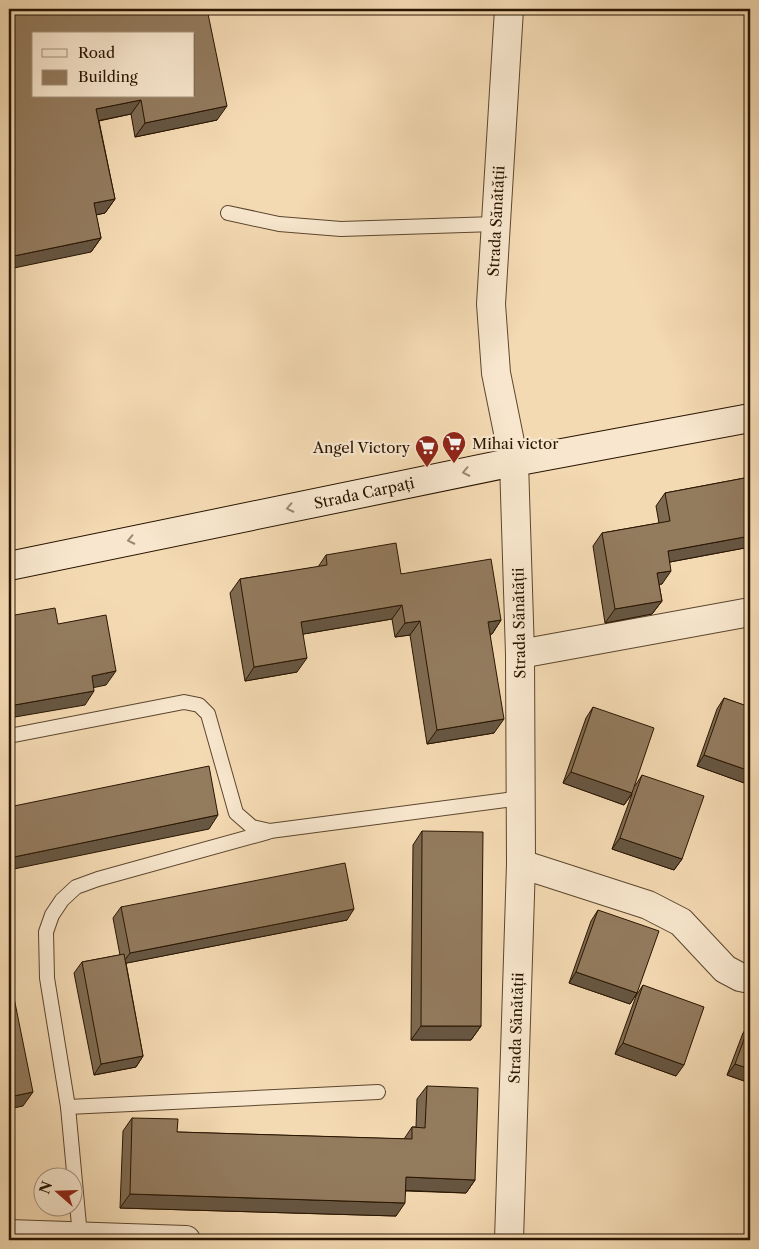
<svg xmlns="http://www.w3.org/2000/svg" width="759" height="1249" viewBox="0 0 759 1249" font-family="'Libre Caslon Text',serif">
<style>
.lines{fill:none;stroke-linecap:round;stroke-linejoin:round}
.lane-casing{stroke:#5c462e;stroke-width:16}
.street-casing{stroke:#5c462e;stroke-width:30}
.secondary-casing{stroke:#291501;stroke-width:30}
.lane{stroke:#f8e7ce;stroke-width:14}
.street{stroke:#f8e7ce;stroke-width:28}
.secondary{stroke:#f8e7ce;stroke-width:28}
.wall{fill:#7e6a51;stroke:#291501}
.shaded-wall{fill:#675642;stroke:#291501}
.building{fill:#937b5e;stroke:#291501;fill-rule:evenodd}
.oneway{stroke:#9b8872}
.labels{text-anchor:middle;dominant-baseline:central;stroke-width:4.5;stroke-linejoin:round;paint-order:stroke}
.street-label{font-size:15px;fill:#291501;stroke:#f8e7ce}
.poi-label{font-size:15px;fill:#291501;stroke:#f8e7ce;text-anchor:start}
</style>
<rect width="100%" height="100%" fill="#f4dab3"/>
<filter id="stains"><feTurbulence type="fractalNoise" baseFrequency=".004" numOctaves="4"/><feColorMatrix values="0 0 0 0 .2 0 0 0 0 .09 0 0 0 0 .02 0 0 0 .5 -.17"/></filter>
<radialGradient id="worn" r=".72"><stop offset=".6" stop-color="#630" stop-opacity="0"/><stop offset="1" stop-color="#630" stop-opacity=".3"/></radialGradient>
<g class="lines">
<!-- lane casing -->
<g class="lane-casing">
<g id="lane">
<path d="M 228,213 L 279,224 L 341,229 L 495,224"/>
<path d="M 9,736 L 184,702 L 199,705 L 208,714 L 236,813 L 252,827 L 270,831 L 521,798"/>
<path d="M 68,1107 L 378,1092"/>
<path d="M 80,1236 L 68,1107 L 47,978 L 46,932 L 52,915 L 62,900 L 76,887 L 98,879 L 268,832"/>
</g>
</g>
<!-- street casing -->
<g class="street-casing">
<g id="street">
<path d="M 509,9 L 491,304 L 496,373 L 514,462 L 520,654 L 521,864 L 509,1240"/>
<path d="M 520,654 L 750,612"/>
<path d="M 521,864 L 648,905 L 681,922 L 725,969 L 740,977 L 750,979"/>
<path d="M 9,1234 L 186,1240"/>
</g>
</g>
<!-- secondary casing -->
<g class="secondary-casing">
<path id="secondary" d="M 9,566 L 514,462 L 750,418"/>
</g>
<!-- lane -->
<use href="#lane" class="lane"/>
<!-- street -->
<use href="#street" class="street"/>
<!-- secondary -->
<use href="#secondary" class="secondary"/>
</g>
<!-- wall -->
<g class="wall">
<path d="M 9,9 L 217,120 L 135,137 L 131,114 L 99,121 L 115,199 L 105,213 L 96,215 L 101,238 L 91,252 Z"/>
<path d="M 750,477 L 750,547 L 670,562 L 662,584 L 659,584 L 662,601 L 652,614 L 605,623 L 593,546 L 602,533 L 659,523 L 656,506 L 665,493 Z"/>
<path d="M 326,555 L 401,574 L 501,620 L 492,634 L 490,634 L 494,733 L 427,744 L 410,635 L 395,637 L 392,619 L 303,634 L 297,672 L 245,681 L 230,593 L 240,579 L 318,567 Z"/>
<path d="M 724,698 L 749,707 L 750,705 L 750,785 L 697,766 L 717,709 Z"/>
<path d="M 593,707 L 635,786 L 642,775 L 682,859 L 674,870 L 612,849 L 632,794 L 624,805 L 563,783 L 586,718 Z"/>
<path d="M 422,831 L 481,1026 L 471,1040 L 411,1040 L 413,845 Z"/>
<path d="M 121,907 L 347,920 L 126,963 L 143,1056 L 136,1067 L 94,1075 L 74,973 L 82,962 L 120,955 L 113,918 Z"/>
<path d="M 598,910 L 637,993 L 630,1004 L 569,983 L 591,921 Z"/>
<path d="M 643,985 L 676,1076 L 615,1054 L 636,996 Z"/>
<path d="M 750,1023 L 750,1083 L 727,1075 L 743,1033 Z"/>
<path d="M 427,1086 L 475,1180 L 466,1193 L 406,1191 L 396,1216 L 120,1208 L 123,1131 L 132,1118 L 177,1132 L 404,1139 L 412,1127 L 416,1127 L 417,1099 Z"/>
</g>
<!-- shaded-wall -->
<g class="shaded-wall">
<path d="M 141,100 L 131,114 L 87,123 L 96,109 Z"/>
<path d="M 227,106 L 217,120 L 135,137 L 145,123 Z"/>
<path d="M 115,199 L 105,213 L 85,217 L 94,203 Z"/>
<path d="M 101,238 L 91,252 L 9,269 L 9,257 Z"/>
<path d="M 750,536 L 750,547 L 659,564 L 668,551 Z"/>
<path d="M 671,571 L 662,584 L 648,586 L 657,573 Z"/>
<path d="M 662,601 L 652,614 L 605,623 L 615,609 Z"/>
<path d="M 402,605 L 392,619 L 292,636 L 301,622 Z"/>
<path d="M 501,620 L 492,634 L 478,636 L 488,622 Z"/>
<path d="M 420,621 L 410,635 L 395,637 L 405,623 Z"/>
<path d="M 307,658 L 297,672 L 245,681 L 254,667 Z"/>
<path d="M 116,671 L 106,685 L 82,690 L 92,676 Z"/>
<path d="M 94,691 L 85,705 L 9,718 L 9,706 Z"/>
<path d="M 504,719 L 494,733 L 427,744 L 437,730 Z"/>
<path d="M 704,755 L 750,771 L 750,785 L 697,766 Z"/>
<path d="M 571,772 L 632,793 L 624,805 L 563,783 Z"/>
<path d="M 218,815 L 209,829 L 9,870 L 9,858 Z"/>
<path d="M 620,838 L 682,859 L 674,870 L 612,849 Z"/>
<path d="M 354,909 L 347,920 L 122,964 L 130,953 Z"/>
<path d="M 576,972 L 637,993 L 630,1004 L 569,983 Z"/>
<path d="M 421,1026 L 481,1026 L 471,1040 L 411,1040 Z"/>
<path d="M 623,1043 L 684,1065 L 676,1076 L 615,1054 Z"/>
<path d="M 143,1056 L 136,1067 L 94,1075 L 101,1064 Z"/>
<path d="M 735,1064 L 750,1069 L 750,1083 L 727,1075 Z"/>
<path d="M 33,1092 L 23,1106 L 9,1109 L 9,1097 Z"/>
<path d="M 406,1177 L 475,1180 L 466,1193 L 397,1190 Z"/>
<path d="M 130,1194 L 405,1203 L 396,1216 L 120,1208 Z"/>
</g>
<!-- building -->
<g class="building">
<path d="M 9,9 L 207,9 L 227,106 L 145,123 L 141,100 L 96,109 L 115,199 L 94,203 L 101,238 L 9,257 ZM 34,34 L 194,34 L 194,96 L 34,96 Z"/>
<path d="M 750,477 L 750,536 L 668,551 L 671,571 L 657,573 L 662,601 L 615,609 L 602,533 L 670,521 L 665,493 Z"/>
<path d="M 396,543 L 401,574 L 491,559 L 501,620 L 488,622 L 504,719 L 437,730 L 420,621 L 405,623 L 402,605 L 301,622 L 307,658 L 254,667 L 240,579 L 327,565 L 326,555 Z"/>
<path d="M 55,608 L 58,624 L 106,615 L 116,671 L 92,676 L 94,691 L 9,706 L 9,616 Z"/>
<path d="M 724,698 L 750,707 L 750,771 L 704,755 Z"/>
<path d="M 593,707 L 654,728 L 632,793 L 571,772 Z"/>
<path d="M 209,766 L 218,815 L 9,858 L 9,807 Z"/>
<path d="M 642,775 L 704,796 L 682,859 L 620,838 Z"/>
<path d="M 422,831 L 483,832 L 481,1026 L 421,1026 Z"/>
<path d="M 345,863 L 354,909 L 130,953 L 121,907 Z"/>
<path d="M 598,910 L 659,931 L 637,993 L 576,972 Z"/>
<path d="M 124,954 L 143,1056 L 101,1064 L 82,962 Z"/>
<path d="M 9,973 L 33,1092 L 9,1097 Z"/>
<path d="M 643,985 L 704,1007 L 684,1065 L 623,1043 Z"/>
<path d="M 750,1023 L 750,1069 L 735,1064 Z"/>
<path d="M 427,1086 L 478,1088 L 475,1180 L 406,1177 L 405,1203 L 130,1194 L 132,1118 L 178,1119 L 177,1132 L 412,1139 L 412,1127 L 425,1128 Z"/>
</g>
<!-- one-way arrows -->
<defs><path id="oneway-chevron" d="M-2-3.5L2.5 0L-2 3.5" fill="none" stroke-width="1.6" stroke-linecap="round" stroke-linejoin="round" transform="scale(1.25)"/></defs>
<g class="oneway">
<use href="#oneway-chevron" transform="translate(466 472) rotate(168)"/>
<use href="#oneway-chevron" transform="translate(290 508) rotate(168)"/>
<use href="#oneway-chevron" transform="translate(131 540) rotate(168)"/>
</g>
<!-- icons -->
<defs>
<g id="supermarket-pin" transform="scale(1.25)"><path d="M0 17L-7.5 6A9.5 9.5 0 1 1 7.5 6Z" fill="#8f2418" stroke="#f8e7ce"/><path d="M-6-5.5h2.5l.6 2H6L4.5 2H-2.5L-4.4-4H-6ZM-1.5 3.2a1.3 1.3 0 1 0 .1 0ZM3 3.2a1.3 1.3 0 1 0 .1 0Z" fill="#fff"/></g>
</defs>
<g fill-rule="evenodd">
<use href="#supermarket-pin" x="454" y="443"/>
<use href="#supermarket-pin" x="427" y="447"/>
</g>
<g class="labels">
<!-- street labels -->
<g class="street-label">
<text transform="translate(496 221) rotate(-87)">Strada Sănătății</text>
<text transform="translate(364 493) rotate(-12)">Strada Carpați</text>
<text transform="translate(519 623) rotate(-91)">Strada Sănătății</text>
<text transform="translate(516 1028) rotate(-88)">Strada Sănătății</text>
</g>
<!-- poi labels -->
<g class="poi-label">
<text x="472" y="443">Mihai victor</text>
<text x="410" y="447" text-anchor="end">Angel Victory</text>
</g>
</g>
<!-- margin -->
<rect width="759" height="1249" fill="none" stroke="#f4dab3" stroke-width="30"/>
<rect x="10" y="10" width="739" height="1229" fill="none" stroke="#291501" stroke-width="2.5"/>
<rect x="15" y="15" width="729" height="1219" fill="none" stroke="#291501"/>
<!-- legend -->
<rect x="32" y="32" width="162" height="65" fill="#f8e7ce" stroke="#a5937c"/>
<rect x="42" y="49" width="25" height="8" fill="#f8e7ce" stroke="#a5937c"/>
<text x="78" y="58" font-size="15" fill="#291501">Road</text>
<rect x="42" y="70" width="25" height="15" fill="#937b5e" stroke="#a5937c"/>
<text x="78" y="82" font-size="15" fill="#291501">Building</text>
<!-- north arrow -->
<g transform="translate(58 1192) rotate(290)"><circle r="24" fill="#f8e7ce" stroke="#a5937c"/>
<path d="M0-4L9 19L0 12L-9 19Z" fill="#8f2418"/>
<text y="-8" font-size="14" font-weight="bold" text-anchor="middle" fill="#291501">N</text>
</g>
<rect width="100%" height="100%" filter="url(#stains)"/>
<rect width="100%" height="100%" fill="url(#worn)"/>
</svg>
